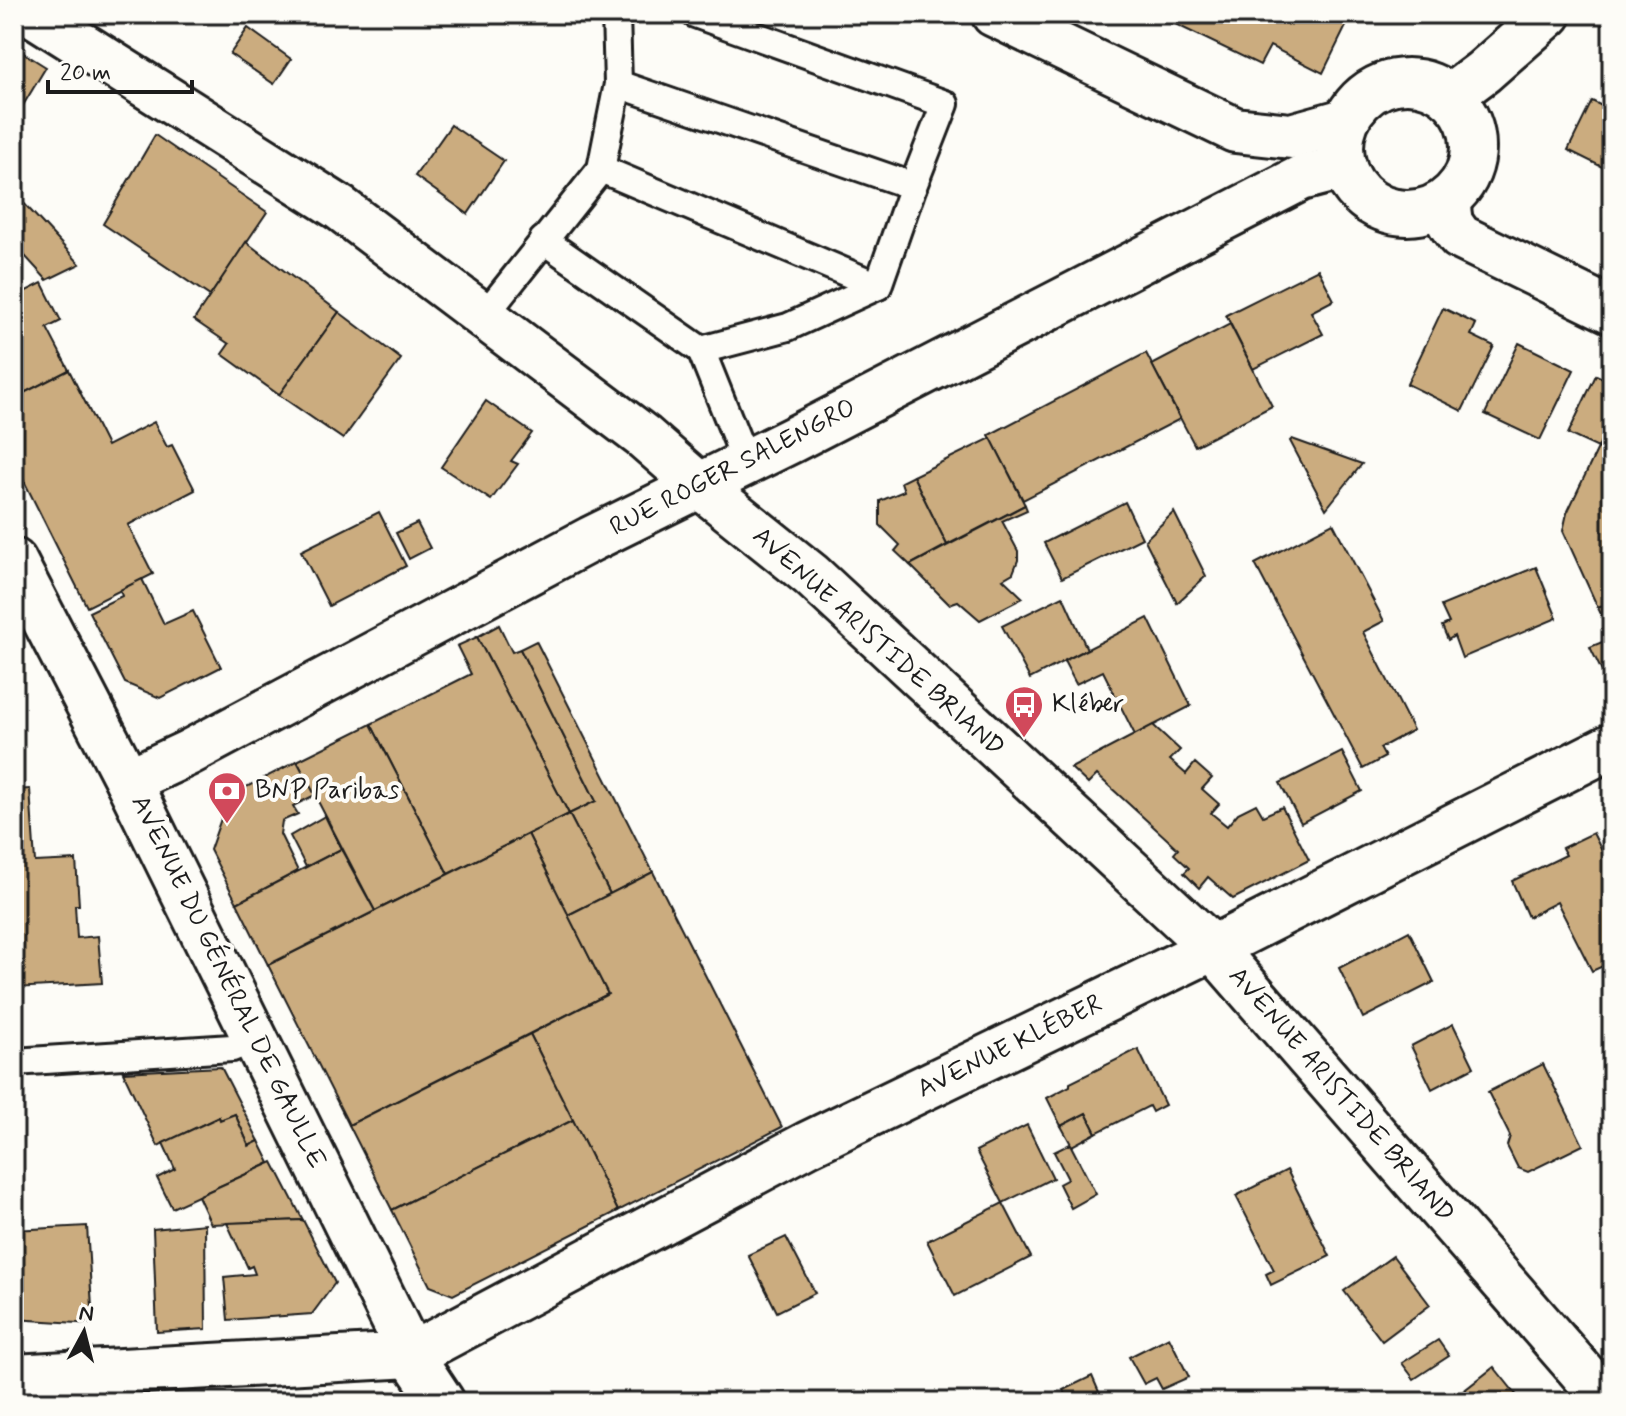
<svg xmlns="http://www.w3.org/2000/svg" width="1626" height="1416" viewBox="0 0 1626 1416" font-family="Mynerve,sans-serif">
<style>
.building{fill:#cbac7f;stroke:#1c1c1c;stroke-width:2}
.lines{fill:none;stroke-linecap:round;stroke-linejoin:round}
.lane-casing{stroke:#1c1c1c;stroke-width:32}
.street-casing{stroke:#1c1c1c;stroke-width:50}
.secondary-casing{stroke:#1c1c1c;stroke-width:50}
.lane{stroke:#fdfcf7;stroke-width:26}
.street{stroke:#fdfcf7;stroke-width:44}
.secondary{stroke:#fdfcf7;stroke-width:44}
.labels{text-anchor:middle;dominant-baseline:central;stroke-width:8;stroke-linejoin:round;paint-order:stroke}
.street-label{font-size:26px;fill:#1c1c1c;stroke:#fdfcf7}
.poi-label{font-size:26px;fill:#1c1c1c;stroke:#fdfcf7;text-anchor:start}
</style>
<rect width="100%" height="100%" fill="#fdfcf7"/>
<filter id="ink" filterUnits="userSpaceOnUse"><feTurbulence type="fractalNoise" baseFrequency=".0125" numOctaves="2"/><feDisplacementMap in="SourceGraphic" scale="16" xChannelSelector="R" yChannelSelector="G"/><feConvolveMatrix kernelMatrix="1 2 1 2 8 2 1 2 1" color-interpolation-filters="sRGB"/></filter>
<g filter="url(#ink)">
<!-- building -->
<g class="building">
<path d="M 1175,14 L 1352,14 L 1323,73 L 1270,46 L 1260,65 L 1171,22 Z"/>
<path d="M 248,28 L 291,59 L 274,84 L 230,54 Z"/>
<path d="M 14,47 L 46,67 L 22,107 L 14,104 Z"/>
<path d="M 1592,101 L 1612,111 L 1612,172 L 1568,150 Z"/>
<path d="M 451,125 L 504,161 L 468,214 L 415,176 Z"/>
<path d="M 155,135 L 267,212 L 210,296 L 103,224 Z"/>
<path d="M 20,199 L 80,264 L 47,280 L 14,244 L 14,202 Z"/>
<path d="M 1612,203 L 1612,223 L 1604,219 Z"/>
<path d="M 246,242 L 339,312 L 279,395 L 222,354 L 229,344 L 194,320 Z"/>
<path d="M 1318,269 L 1334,300 L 1311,312 L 1323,334 L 1253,369 L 1226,315 Z"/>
<path d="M 42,283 L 61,321 L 47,328 L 69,370 L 14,398 L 14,297 Z"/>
<path d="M 1443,308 L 1476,324 L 1471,335 L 1494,346 L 1462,411 L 1407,384 Z"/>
<path d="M 339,312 L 401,359 L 343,439 L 279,395 Z"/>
<path d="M 1230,324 L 1272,406 L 1195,446 L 1152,365 Z"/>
<path d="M 1519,343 L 1574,370 L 1540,440 L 1485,414 Z"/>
<path d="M 1146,353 L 1180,419 L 1023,500 L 989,435 Z"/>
<path d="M 69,370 L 107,446 L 154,422 L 167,447 L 172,445 L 195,490 L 128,525 L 153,574 L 87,607 L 14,461 L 14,398 Z"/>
<path d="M 1596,375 L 1612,382 L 1612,416 L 1598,448 L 1568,434 Z"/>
<path d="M 486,401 L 532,433 L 511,461 L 518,464 L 491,500 L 441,467 Z"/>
<path d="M 1612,416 L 1612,456 L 1598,448 Z"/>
<path d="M 991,438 L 1025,505 L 947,545 L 913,476 Z"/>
<path d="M 1292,439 L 1362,464 L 1326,509 L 1290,441 Z"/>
<path d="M 1598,448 L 1612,456 L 1612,579 L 1609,580 L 1612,589 L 1612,602 L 1598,608 L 1563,531 L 1567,513 Z"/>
<path d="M 913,476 L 947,545 L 910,565 L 895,551 L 900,545 L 880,525 L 880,501 L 904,491 L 901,482 Z"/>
<path d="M 1125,502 L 1142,538 L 1062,578 L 1044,543 Z"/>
<path d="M 1025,505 L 1027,510 L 1002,521 L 1018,551 L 1018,560 L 1013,573 L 1003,579 L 1023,598 L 980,620 L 958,601 L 949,604 L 910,565 Z"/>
<path d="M 379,512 L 406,566 L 329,606 L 301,551 Z"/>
<path d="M 1174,512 L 1206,576 L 1177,603 L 1145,540 Z"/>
<path d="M 417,523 L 430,548 L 409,559 L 396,533 Z"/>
<path d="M 1333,523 L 1384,621 L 1363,632 L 1413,730 L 1380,748 L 1385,757 L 1363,769 L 1255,564 Z"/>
<path d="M 1536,567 L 1557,618 L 1462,658 L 1454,636 L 1448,640 L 1442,626 L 1449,623 L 1441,606 Z"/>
<path d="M 142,579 L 164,624 L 193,611 L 221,667 L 160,698 L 125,683 L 89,612 L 122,596 L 120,590 Z"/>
<path d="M 1063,596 L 1087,649 L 1030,679 L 1002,626 Z"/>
<path d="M 1612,602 L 1612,636 L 1598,608 Z"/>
<path d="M 1148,618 L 1191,706 L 1135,735 L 1103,671 L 1076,684 L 1064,661 Z"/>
<path d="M 499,625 L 512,652 L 520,649 L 596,801 L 569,814 L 477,637 Z"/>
<path d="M 477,637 L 569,814 L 448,874 L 371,724 L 471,674 L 457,646 Z"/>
<path d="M 1612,638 L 1612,677 L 1606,680 L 1590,647 Z"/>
<path d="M 536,641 L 653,872 L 610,894 L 569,814 L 596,801 L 520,649 Z"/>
<path d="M 371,724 L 448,874 L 375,911 L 297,761 Z"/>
<path d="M 1153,725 L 1180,750 L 1170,760 L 1186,774 L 1195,763 L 1212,778 L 1202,789 L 1219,804 L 1211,813 L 1227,826 L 1238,813 L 1256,804 L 1263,816 L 1282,807 L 1309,860 L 1233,899 L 1208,877 L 1199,888 L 1184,873 L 1189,868 L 1174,854 L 1178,849 L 1097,775 L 1088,784 L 1071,768 Z"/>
<path d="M 1342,752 L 1362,791 L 1301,823 L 1280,783 Z"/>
<path d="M 297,761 L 315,795 L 293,806 L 298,814 L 282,821 L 280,834 L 298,871 L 237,903 L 210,850 L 229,796 Z"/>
<path d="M 30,789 L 35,862 L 76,860 L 79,905 L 75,905 L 77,938 L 98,936 L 102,983 L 14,988 L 14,790 Z"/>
<path d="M 569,814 L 610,894 L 568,915 L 528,834 Z"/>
<path d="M 325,816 L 341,849 L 306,867 L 290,836 Z"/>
<path d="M 1593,833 L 1612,871 L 1612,894 L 1603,898 L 1612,917 L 1612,962 L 1592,971 L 1557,902 L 1528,917 L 1512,881 L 1566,855 L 1562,848 Z"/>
<path d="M 528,834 L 608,994 L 349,1125 L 268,965 Z"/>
<path d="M 341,849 L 375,911 L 268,965 L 237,903 Z"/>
<path d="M 653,872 L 782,1127 L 618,1211 L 530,1034 L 608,994 L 568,915 Z"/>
<path d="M 1409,931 L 1434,982 L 1363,1018 L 1339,968 Z"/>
<path d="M 1453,1024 L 1474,1067 L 1432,1089 L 1411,1046 Z"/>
<path d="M 530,1034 L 573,1120 L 392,1210 L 349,1125 Z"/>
<path d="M 1138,1049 L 1165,1105 L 1152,1112 L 1149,1106 L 1096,1133 L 1086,1113 L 1061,1126 L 1047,1098 L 1070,1086 L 1070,1083 Z"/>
<path d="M 1543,1064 L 1583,1145 L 1528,1172 L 1518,1168 L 1507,1146 L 1510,1136 L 1488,1092 Z"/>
<path d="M 221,1067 L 259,1141 L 249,1146 L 235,1114 L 220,1120 L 219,1117 L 158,1146 L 123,1072 Z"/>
<path d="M 1086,1113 L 1096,1133 L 1072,1146 L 1061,1126 Z"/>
<path d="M 235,1114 L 249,1146 L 259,1141 L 270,1163 L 172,1208 L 157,1178 L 175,1169 L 163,1143 L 219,1117 L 220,1120 Z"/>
<path d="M 573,1120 L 618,1211 L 453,1295 L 430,1286 L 392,1210 Z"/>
<path d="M 1027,1125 L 1053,1178 L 1003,1203 L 976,1151 Z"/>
<path d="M 1070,1144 L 1096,1194 L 1071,1208 L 1059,1184 L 1068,1179 L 1054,1152 Z"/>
<path d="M 273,1162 L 303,1220 L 211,1224 L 198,1196 Z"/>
<path d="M 1287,1170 L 1330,1256 L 1271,1285 L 1266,1274 L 1274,1270 L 1236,1196 Z"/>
<path d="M 1003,1203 L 1031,1257 L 955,1296 L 927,1241 Z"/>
<path d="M 303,1220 L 335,1283 L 312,1314 L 228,1320 L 224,1277 L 255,1274 L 252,1266 L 248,1268 L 227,1223 Z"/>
<path d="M 205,1224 L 206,1329 L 157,1332 L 153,1229 Z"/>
<path d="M 87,1226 L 93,1324 L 14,1319 L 14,1230 Z"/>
<path d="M 786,1237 L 815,1293 L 777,1312 L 748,1255 Z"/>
<path d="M 1393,1256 L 1430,1305 L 1382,1341 L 1344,1291 Z"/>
<path d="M 1169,1337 L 1189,1377 L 1162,1389 L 1156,1378 L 1144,1384 L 1129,1357 Z"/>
<path d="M 1438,1340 L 1449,1356 L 1414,1379 L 1402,1363 Z"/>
<path d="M 1494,1367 L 1522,1402 L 1462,1402 L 1457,1396 Z"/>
<path d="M 1092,1376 L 1099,1392 L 1079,1402 L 1069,1402 L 1063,1390 Z"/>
</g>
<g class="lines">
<!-- lane casing -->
<g class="lane-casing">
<g id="lane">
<path d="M 618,84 L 913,186"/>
<path d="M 601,169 L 878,286"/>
<path d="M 543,240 L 701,350 L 788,327 L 878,286 L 913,186 L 945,104 L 695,14"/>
<path d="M 484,316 L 601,169 L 618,84 L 616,14"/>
<path d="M 701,350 L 746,462"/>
<path d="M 14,1062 L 232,1048 L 255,1038"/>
</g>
</g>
<!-- street casing -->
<g class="street-casing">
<g id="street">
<path d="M 33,14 L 340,208 L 644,437 L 700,486"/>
<path d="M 994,14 L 1235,130 L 1291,136 L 1345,121"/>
<path d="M 1447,200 L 1450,223 L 1460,237 L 1612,311"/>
<path d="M 14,561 L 128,781"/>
<path d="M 14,1377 L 411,1355 L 808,1144 L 1213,948 L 1612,746"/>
</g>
</g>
<!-- secondary casing -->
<g class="secondary-casing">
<g id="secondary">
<circle cx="1407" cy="147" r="66"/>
<path d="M 1451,96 L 1483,72 L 1549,14"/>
<path d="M 700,486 L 811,575 L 1213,948 L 1608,1402"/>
<path d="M 442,1402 L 411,1355 L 128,781 L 188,753 L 591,539 L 792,440 L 1301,178 L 1343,167"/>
</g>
</g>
<!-- lane -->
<use href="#lane" class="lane"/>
<!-- street -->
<use href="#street" class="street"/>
<!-- secondary -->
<use href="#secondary" class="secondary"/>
</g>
</g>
<!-- icons -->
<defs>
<g id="bus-pin" transform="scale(2)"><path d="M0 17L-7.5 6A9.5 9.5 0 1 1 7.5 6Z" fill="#d1495b" stroke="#fdfcf7"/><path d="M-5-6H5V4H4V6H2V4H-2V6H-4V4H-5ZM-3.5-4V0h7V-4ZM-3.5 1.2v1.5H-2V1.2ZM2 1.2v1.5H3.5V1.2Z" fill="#fff"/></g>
<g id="bank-pin" transform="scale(2)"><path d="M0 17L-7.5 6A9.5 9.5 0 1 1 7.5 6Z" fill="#d1495b" stroke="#fdfcf7"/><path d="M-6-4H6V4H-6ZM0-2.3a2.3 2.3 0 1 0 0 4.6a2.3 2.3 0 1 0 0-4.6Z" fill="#fff"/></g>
</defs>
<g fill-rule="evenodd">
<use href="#bus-pin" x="1024" y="705"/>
<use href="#bank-pin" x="227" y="791"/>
</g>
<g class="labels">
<!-- street labels -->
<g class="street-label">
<text transform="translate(733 468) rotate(-27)">RUE ROGER SALENGRO</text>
<text transform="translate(878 642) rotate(42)">AVENUE ARISTIDE BRIAND</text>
<text transform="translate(228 982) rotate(64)">AVENUE DU GÉNÉRAL DE GAULLE</text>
<text transform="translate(1010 1047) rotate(-26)">AVENUE KLÉBER</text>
<text transform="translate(1341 1095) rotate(49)">AVENUE ARISTIDE BRIAND</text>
</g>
<!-- poi labels -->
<g class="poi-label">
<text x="1052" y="705">Kléber</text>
<text x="255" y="791">BNP Paribas</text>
</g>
</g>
<!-- margin -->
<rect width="1626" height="1416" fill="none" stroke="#fdfcf7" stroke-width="48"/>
<rect x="24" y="24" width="1578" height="1368" fill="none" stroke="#1c1c1c" stroke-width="3" filter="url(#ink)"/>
<!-- north arrow -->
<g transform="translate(84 1332) rotate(7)" stroke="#fdfcf7" stroke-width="6" paint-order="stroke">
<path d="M0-6L14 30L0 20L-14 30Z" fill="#1c1c1c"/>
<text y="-12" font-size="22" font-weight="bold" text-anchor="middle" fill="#1c1c1c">N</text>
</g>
<!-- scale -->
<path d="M48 80v12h144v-12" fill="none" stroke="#1c1c1c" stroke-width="4"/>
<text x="60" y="80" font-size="24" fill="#1c1c1c" stroke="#fdfcf7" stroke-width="6" paint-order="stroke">20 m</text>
</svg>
